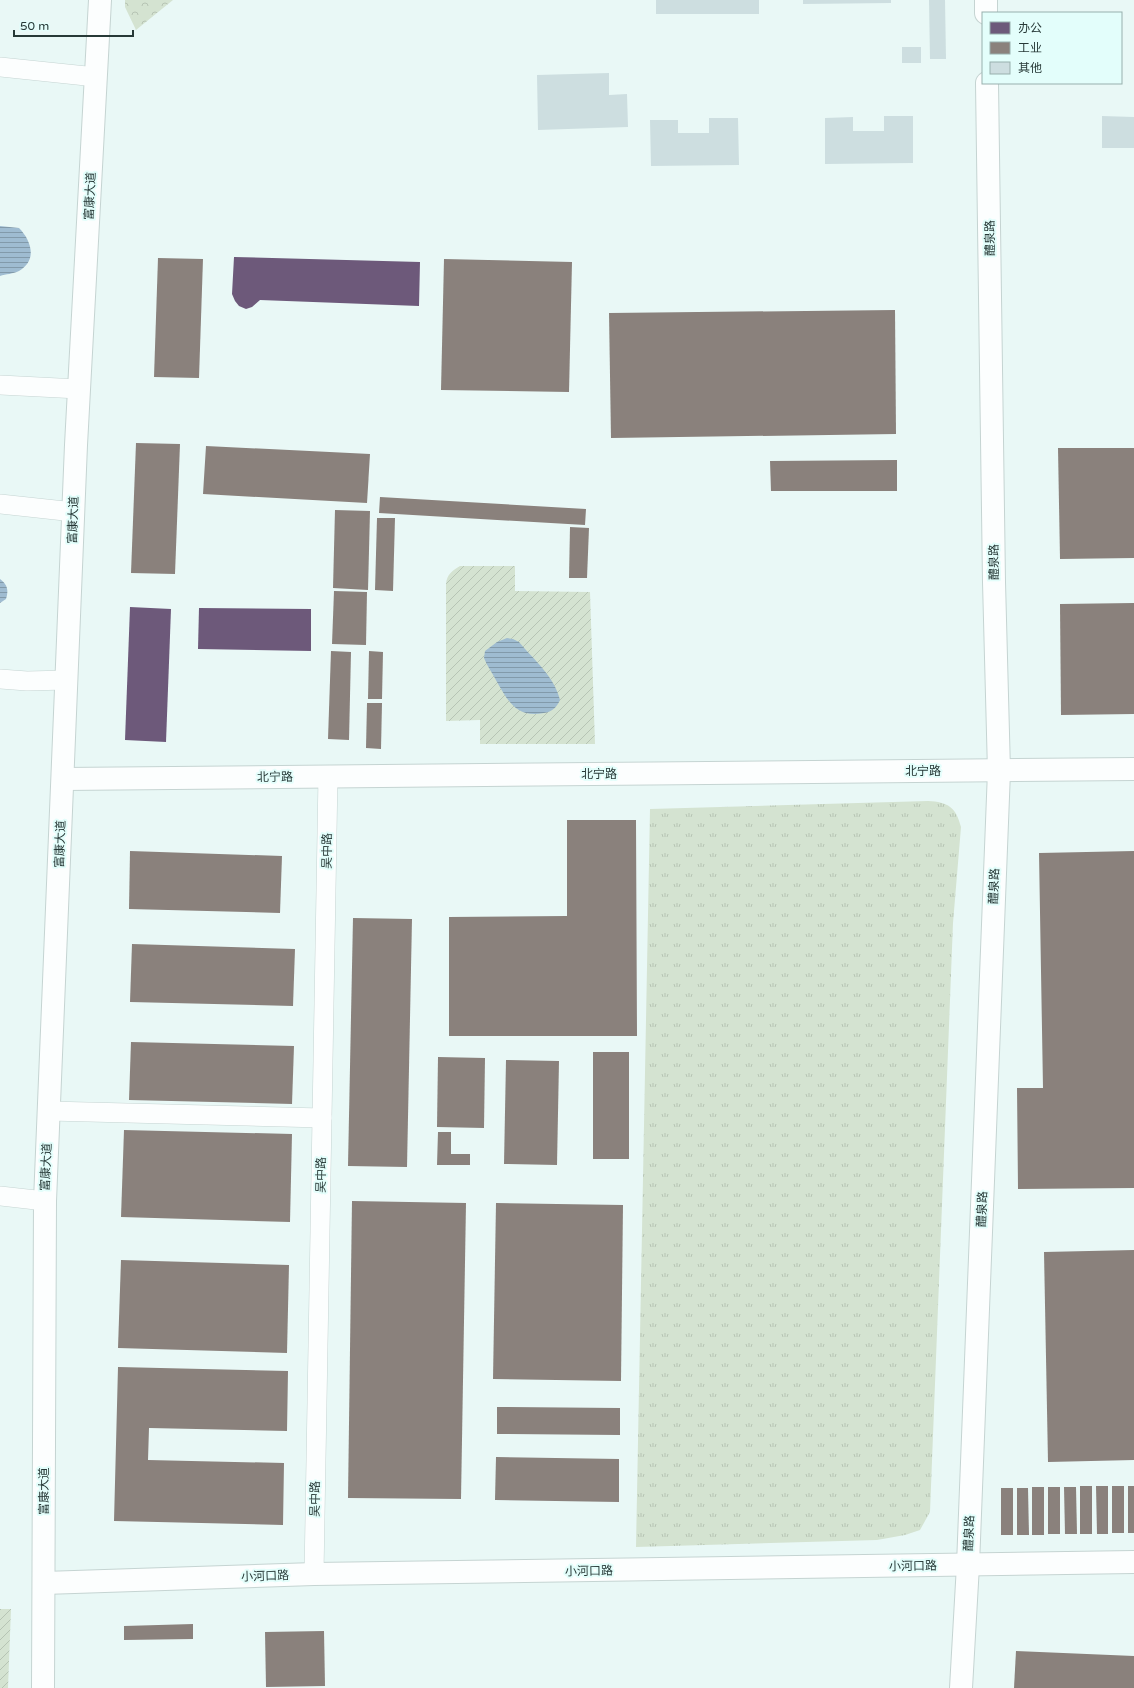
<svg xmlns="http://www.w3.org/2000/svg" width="1134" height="1688" viewBox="0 0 1134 1688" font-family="'Varela Round','Noto Sans SC',sans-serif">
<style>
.grass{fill:url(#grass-tufts)}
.forest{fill:url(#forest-crowns)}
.garden{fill:url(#garden-furrows)}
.water{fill:url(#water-rules)}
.offices{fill:#6d597a}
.industry{fill:#8a817c}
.building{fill:#cddee0}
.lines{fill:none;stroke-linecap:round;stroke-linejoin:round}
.street-casing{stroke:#c5d4d2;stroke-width:20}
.secondary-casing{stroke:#c5d4d2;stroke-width:24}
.street{stroke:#fcfefe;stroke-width:19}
.secondary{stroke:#fcfefe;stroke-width:22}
.labels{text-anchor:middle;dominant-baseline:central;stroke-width:4;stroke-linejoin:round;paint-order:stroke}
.street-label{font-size:12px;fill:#273937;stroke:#e3fefb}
</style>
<defs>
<pattern id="grass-tufts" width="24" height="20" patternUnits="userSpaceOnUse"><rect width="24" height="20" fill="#d4e3d1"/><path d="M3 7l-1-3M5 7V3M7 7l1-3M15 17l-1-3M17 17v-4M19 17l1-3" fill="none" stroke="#b6c4b4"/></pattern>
<pattern id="forest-crowns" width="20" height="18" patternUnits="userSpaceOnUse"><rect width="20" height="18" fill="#d4e3d1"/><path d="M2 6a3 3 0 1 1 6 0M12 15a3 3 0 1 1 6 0" fill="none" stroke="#b6c4b4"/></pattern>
<pattern id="garden-furrows" width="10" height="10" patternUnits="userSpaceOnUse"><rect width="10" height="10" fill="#d4e3d1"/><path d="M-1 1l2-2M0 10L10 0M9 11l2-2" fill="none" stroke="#b6c4b4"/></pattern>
<pattern id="water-rules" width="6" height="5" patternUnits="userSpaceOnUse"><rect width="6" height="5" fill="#9fbcd1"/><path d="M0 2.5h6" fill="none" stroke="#829aaa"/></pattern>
</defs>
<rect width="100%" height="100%" fill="#e9f8f6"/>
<!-- grass -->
<path class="grass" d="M 928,801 C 948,802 956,807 961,827 L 953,923 L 930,1512 L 920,1530 L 905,1535 L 877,1540 L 636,1547 L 650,809 Z"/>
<!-- forest -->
<path class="forest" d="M 125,0 L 173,0 L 136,30 L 125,7 Z"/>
<!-- garden -->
<g class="garden">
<path d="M 460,566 L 515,566 L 515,591 L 590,592 L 595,744 L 480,744 L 480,720 L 446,721 L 446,584 C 447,574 452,571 460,566 Z"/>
<path d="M 0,1609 L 11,1609 L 8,1688 L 0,1688 Z"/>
</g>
<!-- water -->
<g class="water">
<path d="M 0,226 L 19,228 C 31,240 38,260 19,271 C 13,274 6,274 0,276 Z"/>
<path d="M 0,579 C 7,584 9,590 6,599 L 0,603 Z"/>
<path d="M 507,638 L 513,639 L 519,642 C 534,660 554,676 560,700 C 557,707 552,712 544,713 C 517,718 509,703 497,682 C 493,674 487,666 484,658 L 485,651 L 497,642 Z"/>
</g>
<!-- offices -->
<g class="offices">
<path d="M 234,257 L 420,262 L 419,306 L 260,300 L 252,307 L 246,309 L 239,306 L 235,301 L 232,294 Z"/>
<path d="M 130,607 L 171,609 L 166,742 L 125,740 Z"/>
<path d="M 199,608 L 311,609 L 311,651 L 198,649 Z"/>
</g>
<!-- industry -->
<g class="industry">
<path d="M 158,258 L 203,259 L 199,378 L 154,377 Z"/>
<path d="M 444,259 L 572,262 L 569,392 L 441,390 Z"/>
<path d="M 895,310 L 896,434 L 611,438 L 609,313 Z"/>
<path d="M 136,443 L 180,444 L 175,574 L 131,573 Z"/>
<path d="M 206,446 L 370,454 L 367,503 L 203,494 Z"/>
<path d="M 1058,448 L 1134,448 L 1134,558 L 1060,559 Z"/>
<path d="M 897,460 L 897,491 L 771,491 L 770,461 Z"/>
<path d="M 380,497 L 586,509 L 585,525 L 379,513 Z"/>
<path d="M 335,510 L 370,511 L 368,590 L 333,588 Z"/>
<path d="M 377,518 L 395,518 L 393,591 L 375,590 Z"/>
<path d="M 570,527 L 589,528 L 587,578 L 569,578 Z"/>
<path d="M 334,591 L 367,592 L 366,645 L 332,644 Z"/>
<path d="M 1134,603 L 1134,714 L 1061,715 L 1060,604 Z"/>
<path d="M 331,651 L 351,652 L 349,740 L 328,739 Z"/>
<path d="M 369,651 L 383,652 L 382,699 L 368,699 Z"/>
<path d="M 367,703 L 382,703 L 381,749 L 366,748 Z"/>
<path d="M 567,820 L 636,820 L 637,1036 L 449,1036 L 449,917 L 567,916 Z"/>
<path d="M 130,851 L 282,856 L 280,913 L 129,909 Z"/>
<path d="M 1134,851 L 1134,1188 L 1018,1189 L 1017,1088 L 1043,1088 L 1039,853 Z"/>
<path d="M 353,918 L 412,919 L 407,1167 L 348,1166 Z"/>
<path d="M 132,944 L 295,949 L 293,1006 L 130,1002 Z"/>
<path d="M 131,1042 L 294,1046 L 292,1104 L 129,1100 Z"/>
<rect x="593" y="1052" width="36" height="107"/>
<path d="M 438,1057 L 485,1058 L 484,1128 L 437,1127 Z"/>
<path d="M 506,1060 L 559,1061 L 557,1165 L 504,1164 Z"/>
<path d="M 124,1130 L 292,1134 L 290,1222 L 121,1217 Z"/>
<path d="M 438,1132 L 451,1132 L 451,1154 L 470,1154 L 470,1165 L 437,1165 Z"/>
<path d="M 352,1201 L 466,1203 L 461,1499 L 348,1498 Z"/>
<path d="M 496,1203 L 623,1205 L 621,1381 L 493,1379 Z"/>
<path d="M 1134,1250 L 1134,1460 L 1048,1462 L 1044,1252 Z"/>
<path d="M 121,1260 L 289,1265 L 287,1353 L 118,1348 Z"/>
<path d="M 118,1367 L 288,1371 L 287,1431 L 149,1428 L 148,1460 L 284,1463 L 283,1525 L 114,1521 Z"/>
<path d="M 497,1407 L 620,1408 L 620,1435 L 497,1434 Z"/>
<path d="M 496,1457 L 619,1459 L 619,1502 L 495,1500 Z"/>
<rect x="1080" y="1486" width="12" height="48"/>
<path d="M 1096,1486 L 1108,1486 L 1108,1534 L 1097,1534 Z"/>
<rect x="1112" y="1486" width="12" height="47"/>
<rect x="1128" y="1486" width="6" height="47"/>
<rect x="1032" y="1487" width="12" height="48"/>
<rect x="1048" y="1487" width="12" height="47"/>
<path d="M 1064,1487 L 1076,1487 L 1077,1534 L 1065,1534 Z"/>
<rect x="1001" y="1488" width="12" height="47"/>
<path d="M 1017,1488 L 1028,1488 L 1029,1535 L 1017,1535 Z"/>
<path d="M 193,1624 L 193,1639 L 124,1640 L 124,1626 Z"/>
<path d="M 324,1631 L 325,1686 L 266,1687 L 265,1632 Z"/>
<path d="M 1016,1651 L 1134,1656 L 1134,1688 L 1014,1688 Z"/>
</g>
<!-- building -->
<g class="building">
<rect x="656" y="0" width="103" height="14"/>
<path d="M 803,0 L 891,0 L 891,3 L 803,4 Z"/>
<path d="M 929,0 L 945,0 L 946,59 L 930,59 Z"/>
<rect x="902" y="47" width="19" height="16"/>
<path d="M 609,73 L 609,95 L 627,94 L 628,127 L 538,130 L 537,75 Z"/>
<path d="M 884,116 L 913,116 L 913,163 L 825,164 L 825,118 L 853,117 L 853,131 L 884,131 Z"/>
<path d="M 1102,116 L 1134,117 L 1134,148 L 1102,148 Z"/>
<path d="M 709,118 L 738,118 L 739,165 L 651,166 L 650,120 L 678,120 L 678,133 L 709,133 Z"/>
</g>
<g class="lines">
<!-- street casing -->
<g class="street-casing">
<g id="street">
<path d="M 0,67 L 96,77"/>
<path d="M 0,385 L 79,389"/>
<path d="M 0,504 L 74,512"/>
<path d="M 0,679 L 27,681 L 67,680"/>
<path d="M 49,1111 L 322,1118"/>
<path d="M 0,1196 L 45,1201"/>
<path d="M 314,1574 L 328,776"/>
</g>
</g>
<!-- secondary casing -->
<g class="secondary-casing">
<g id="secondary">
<path d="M 986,0 L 986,13"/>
<path d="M 63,779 L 1134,769"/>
<path d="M 44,1583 L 314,1574 L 1134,1562"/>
<path d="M 43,1688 L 45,1201 L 76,445 L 100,0"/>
<path d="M 961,1688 L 968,1565 L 999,771 L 994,582 L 987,83"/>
</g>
</g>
<!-- street -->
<use href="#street" class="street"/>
<!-- secondary -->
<use href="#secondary" class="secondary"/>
</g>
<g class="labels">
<!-- street labels -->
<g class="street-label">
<text transform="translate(90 196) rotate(-87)">富康大道</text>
<text transform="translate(990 238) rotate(-91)">醴泉路</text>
<text transform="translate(73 520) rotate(-88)">富康大道</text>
<text transform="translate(994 562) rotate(-91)">醴泉路</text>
<text x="923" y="771">北宁路</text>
<text x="599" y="774">北宁路</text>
<text transform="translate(275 777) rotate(-1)">北宁路</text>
<text transform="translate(60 844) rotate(-88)">富康大道</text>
<text transform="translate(327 851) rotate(-89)">吴中路</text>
<text transform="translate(994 886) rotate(-88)">醴泉路</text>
<text transform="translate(46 1167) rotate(-87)">富康大道</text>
<text transform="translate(321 1175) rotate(-89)">吴中路</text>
<text transform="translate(982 1209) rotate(-88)">醴泉路</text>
<text transform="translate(44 1491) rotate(-90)">富康大道</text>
<text transform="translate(315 1499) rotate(-89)">吴中路</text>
<text transform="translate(969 1533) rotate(-88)">醴泉路</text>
<text transform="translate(913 1566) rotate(-1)">小河口路</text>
<text transform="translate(589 1571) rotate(-1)">小河口路</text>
<text transform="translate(265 1576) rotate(-2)">小河口路</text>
</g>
</g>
<!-- legend -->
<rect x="982" y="12" width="140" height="72" fill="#e3fefb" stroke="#98afad"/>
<rect x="990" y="22" width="20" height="12" fill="#6d597a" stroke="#98afad"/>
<text x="1018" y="32" font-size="12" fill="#273937">办公</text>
<rect x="990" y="42" width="20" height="12" fill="#8a817c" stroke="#98afad"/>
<text x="1018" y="52" font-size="12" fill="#273937">工业</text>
<rect x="990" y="62" width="20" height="12" fill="#cddee0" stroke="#98afad"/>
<text x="1018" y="72" font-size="12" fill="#273937">其他</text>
<!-- scale -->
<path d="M14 30v6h119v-6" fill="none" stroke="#273937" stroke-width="2"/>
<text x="20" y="30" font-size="12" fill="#273937" stroke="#e3fefb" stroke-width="3" paint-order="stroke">50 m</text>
</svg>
